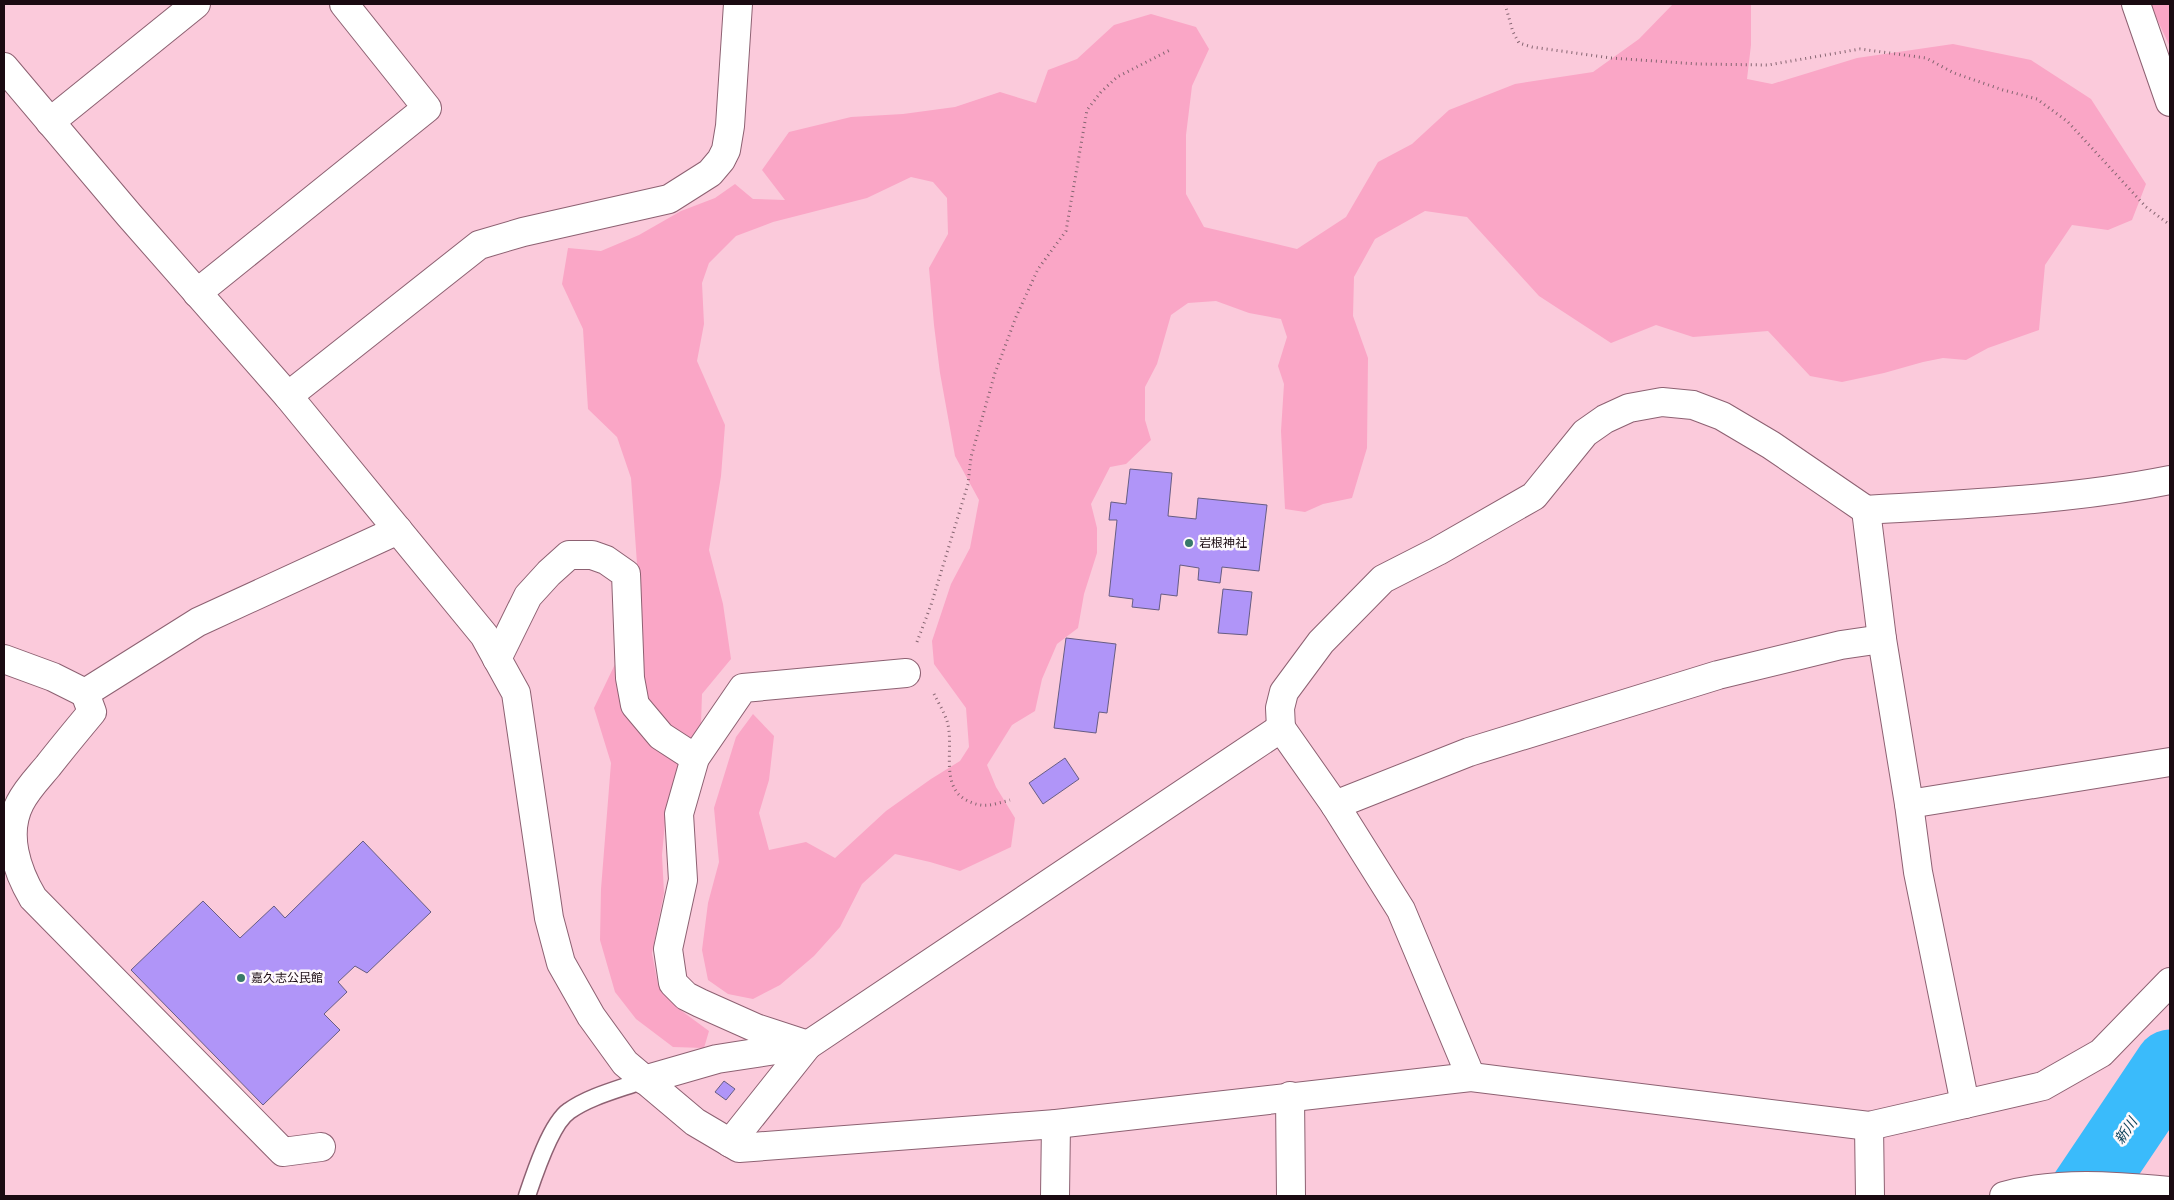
<svg xmlns="http://www.w3.org/2000/svg" width="2174" height="1200" viewBox="0 0 2174 1200" font-family="Rubik,'Noto Sans JP',sans-serif">
<style>
.green{fill:#faa6c6}
.lines{fill:none;stroke-linecap:round;stroke-linejoin:round}
.river{stroke:#3abbfb;stroke-width:71}
.building{fill:#b095f8;stroke:#675d83}
.service-casing{stroke:#8d6172;stroke-width:19}
.minor-casing{stroke:#8d6172;stroke-width:30}
.secondary-casing{stroke:#8d6172;stroke-width:30}
.path{stroke:#856571;stroke-width:3;stroke-dasharray:1 4;stroke-linecap:butt}
.service{stroke:#fff;stroke-width:16}
.minor{stroke:#fff;stroke-width:28}
.secondary{stroke:#fff;stroke-width:28}
.poi-dot{fill:#387969;stroke:#fef9fb;stroke-width:2}
.labels{text-anchor:middle;dominant-baseline:central;stroke-width:5;stroke-linejoin:round;paint-order:stroke}
.poi-label{font-size:12px;fill:#1a0a11;stroke:#fef9fb;text-anchor:start}
.water-label{font-size:14px;font-style:italic;fill:#063d56;stroke:#fef9fb}
</style>
<rect width="100%" height="100%" fill="#fbcadb"/>
<!-- green -->
<g class="green">
<path d="M 1673,4 L 1751,4 L 1751,45 L 1747,79 L 1772,84 L 1857,58 L 1953,44 L 2031,60 L 2091,99 L 2146,184 L 2132,220 L 2108,230 L 2072,225 L 2045,265 L 2039,330 L 1988,348 L 1966,360 L 1943,358 L 1923,362 L 1884,373 L 1842,382 L 1810,376 L 1768,331 L 1693,337 L 1656,325 L 1611,343 L 1539,296 L 1467,217 L 1425,211 L 1375,239 L 1354,277 L 1353,316 L 1368,358 L 1367,448 L 1352,498 L 1323,504 L 1305,512 L 1285,509 L 1281,431 L 1284,384 L 1278,366 L 1287,337 L 1281,319 L 1249,313 L 1216,301 L 1188,303 L 1171,315 L 1157,364 L 1145,387 L 1145,420 L 1151,440 L 1126,464 L 1110,467 L 1091,504 L 1097,528 L 1097,553 L 1084,594 L 1078,628 L 1057,644 L 1042,679 L 1035,711 L 1012,725 L 987,765 L 996,787 L 1015,818 L 1011,847 L 960,871 L 930,862 L 895,854 L 862,884 L 840,927 L 814,956 L 780,985 L 753,999 L 728,994 L 708,980 L 702,950 L 708,903 L 719,862 L 714,808 L 736,737 L 753,714 L 774,736 L 769,780 L 759,813 L 769,850 L 806,842 L 835,858 L 886,811 L 931,779 L 960,761 L 969,747 L 966,708 L 934,664 L 932,641 L 951,584 L 970,548 L 979,500 L 955,456 L 940,373 L 934,325 L 929,268 L 948,234 L 947,198 L 933,182 L 911,177 L 867,198 L 773,222 L 736,236 L 709,263 L 702,283 L 704,324 L 697,361 L 725,425 L 721,476 L 709,550 L 723,604 L 731,659 L 702,694 L 701,724 L 680,769 L 666,811 L 662,855 L 664,893 L 652,953 L 658,985 L 679,1009 L 709,1031 L 704,1048 L 673,1047 L 636,1019 L 615,992 L 600,940 L 601,889 L 611,763 L 594,708 L 617,660 L 638,578 L 631,478 L 617,437 L 588,409 L 583,329 L 562,284 L 568,248 L 601,251 L 639,235 L 681,211 L 715,198 L 735,184 L 753,199 L 785,200 L 762,170 L 789,132 L 851,117 L 903,114 L 955,107 L 1000,92 L 1036,103 L 1048,70 L 1077,59 L 1114,25 L 1151,14 L 1196,27 L 1209,49 L 1192,86 L 1186,135 L 1186,194 L 1204,227 L 1297,249 L 1346,217 L 1378,162 L 1412,144 L 1449,110 L 1515,84 L 1593,72 L 1639,39 Z"/>
<path d="M 2150,4 L 2170,4 L 2170,47 Z"/>
</g>
<g class="lines">
<!-- river -->
<path class="river" d="M 2082,1196 L 2170,1065"/>
</g>
<!-- building -->
<g class="building">
<path d="M 1130,469 L 1172,473 L 1168,516 L 1196,519 L 1198,498 L 1267,505 L 1259,571 L 1222,567 L 1220,583 L 1198,580 L 1199,568 L 1180,565 L 1177,596 L 1161,594 L 1159,610 L 1132,607 L 1133,599 L 1109,596 L 1117,520 L 1109,520 L 1111,502 L 1126,504 Z"/>
<path d="M 1223,589 L 1252,592 L 1247,635 L 1218,633 Z"/>
<path d="M 1066,638 L 1116,644 L 1107,713 L 1099,712 L 1096,733 L 1054,728 Z"/>
<path d="M 1065,758 L 1079,779 L 1043,804 L 1029,783 Z"/>
<path d="M 363,841 L 431,912 L 367,973 L 355,966 L 338,982 L 347,992 L 324,1014 L 340,1030 L 263,1105 L 131,970 L 203,901 L 240,938 L 274,906 L 285,918 Z"/>
<path d="M 724,1081 L 735,1089 L 726,1100 L 715,1092 Z"/>
</g>
<g class="lines">
<!-- service casing -->
<g class="service-casing">
<path id="service" d="M 527,1196 C 534,1175 551,1123 569,1111 C 590,1096 620,1089 644,1080"/>
</g>
<!-- minor casing -->
<g class="minor-casing">
<g id="minor">
<path d="M 2136,4 L 2170,102"/>
<path d="M 4,67 L 129,215 L 288,396 L 484,635 L 516,693 L 549,918 L 561,963 L 591,1016 L 625,1063 L 695,1122 L 739,1148 L 1056,1124 L 1471,1077 L 1869,1126 L 2043,1086 L 2101,1053 L 2170,982"/>
<path d="M 50,122 L 196,4"/>
<path d="M 197,293 L 427,108 L 344,4"/>
<path d="M 288,396 L 479,245 L 523,232 L 669,199 L 710,173 L 721,160 L 726,150 L 730,126 L 738,4"/>
<path d="M 1882,639 L 1866,510 C 1968,504 2070,500 2170,480"/>
<path d="M 4,659 L 53,677 L 85,693 L 198,622 L 398,530"/>
<path d="M 497,659 L 528,596 L 549,573 L 569,555 L 592,555 L 606,560 L 626,574 L 630,678 L 635,705 L 661,736 L 695,758"/>
<path d="M 85,693 L 92,712 C 77,730 62,748 48,766 C 38,778 27,789 20,803 C 4,834 17,871 33,898 L 283,1152 L 321,1147"/>
<path d="M 1281,728 L 1280,708 L 1284,692 L 1321,642 L 1383,579 L 1438,551 L 1534,496 L 1585,433 L 1605,419 L 1629,408 L 1662,402 L 1693,405 L 1722,416 L 1771,445 L 1866,510"/>
<path d="M 1909,804 L 1918,872 L 1965,1104"/>
<path d="M 1335,805 L 1469,752 L 1718,675 L 1841,645 L 1882,639 L 1909,804 L 2170,762"/>
<path d="M 644,1080 L 717,1059 L 808,1045 L 1281,728 L 1335,805 L 1401,910 L 1471,1077"/>
<path d="M 1290,1096 L 1291,1196"/>
<path d="M 1869,1126 L 1870,1196"/>
<path d="M 730,1143 L 808,1045 L 756,1028 L 700,1003 L 686,996 L 673,983 L 668,949 L 683,880 L 679,814 L 695,758 L 743,688 L 906,673"/>
<path d="M 1055,1196 L 1056,1124"/>
</g>
</g>
<!-- secondary casing -->
<g class="secondary-casing">
<path id="secondary" d="M 2004,1196 C 2059,1181 2114,1186 2170,1191"/>
</g>
<!-- path -->
<g class="path">
<path d="M 1505,4 L 1513,32 L 1519,43 L 1532,47 L 1611,58 L 1698,64 L 1768,65 L 1860,49 L 1926,58 L 1954,73 L 2003,90 L 2037,99 L 2068,122 L 2146,207 L 2170,225"/>
<path d="M 917,642 L 931,605 L 968,484 L 971,457 L 995,373 L 1016,317 L 1038,269 L 1066,231 L 1087,110 L 1101,92 L 1117,77 L 1170,50"/>
<path d="M 934,694 C 938,702 944,712 947,721 C 955,746 939,785 966,800 C 984,809 991,805 1010,800"/>
</g>
<!-- service -->
<use href="#service" class="service"/>
<!-- minor -->
<use href="#minor" class="minor"/>
<!-- secondary -->
<use href="#secondary" class="secondary"/>
</g>
<!-- markers -->
<g class="poi-dot">
<circle cx="1189" cy="543" r="5"/>
<circle cx="241" cy="978" r="5"/>
</g>
<g class="labels">
<!-- poi labels -->
<g class="poi-label">
<text x="1199" y="543">岩根神社</text>
<text x="251" y="978">嘉久志公民館</text>
</g>
<!-- water labels -->
<g class="water-label">
<text transform="translate(2126 1131) rotate(-56)">新川</text>
</g>
</g>
<!-- border -->
<rect width="2174" height="1200" fill="none" stroke="#1a0a11" stroke-width="10"/>
</svg>
